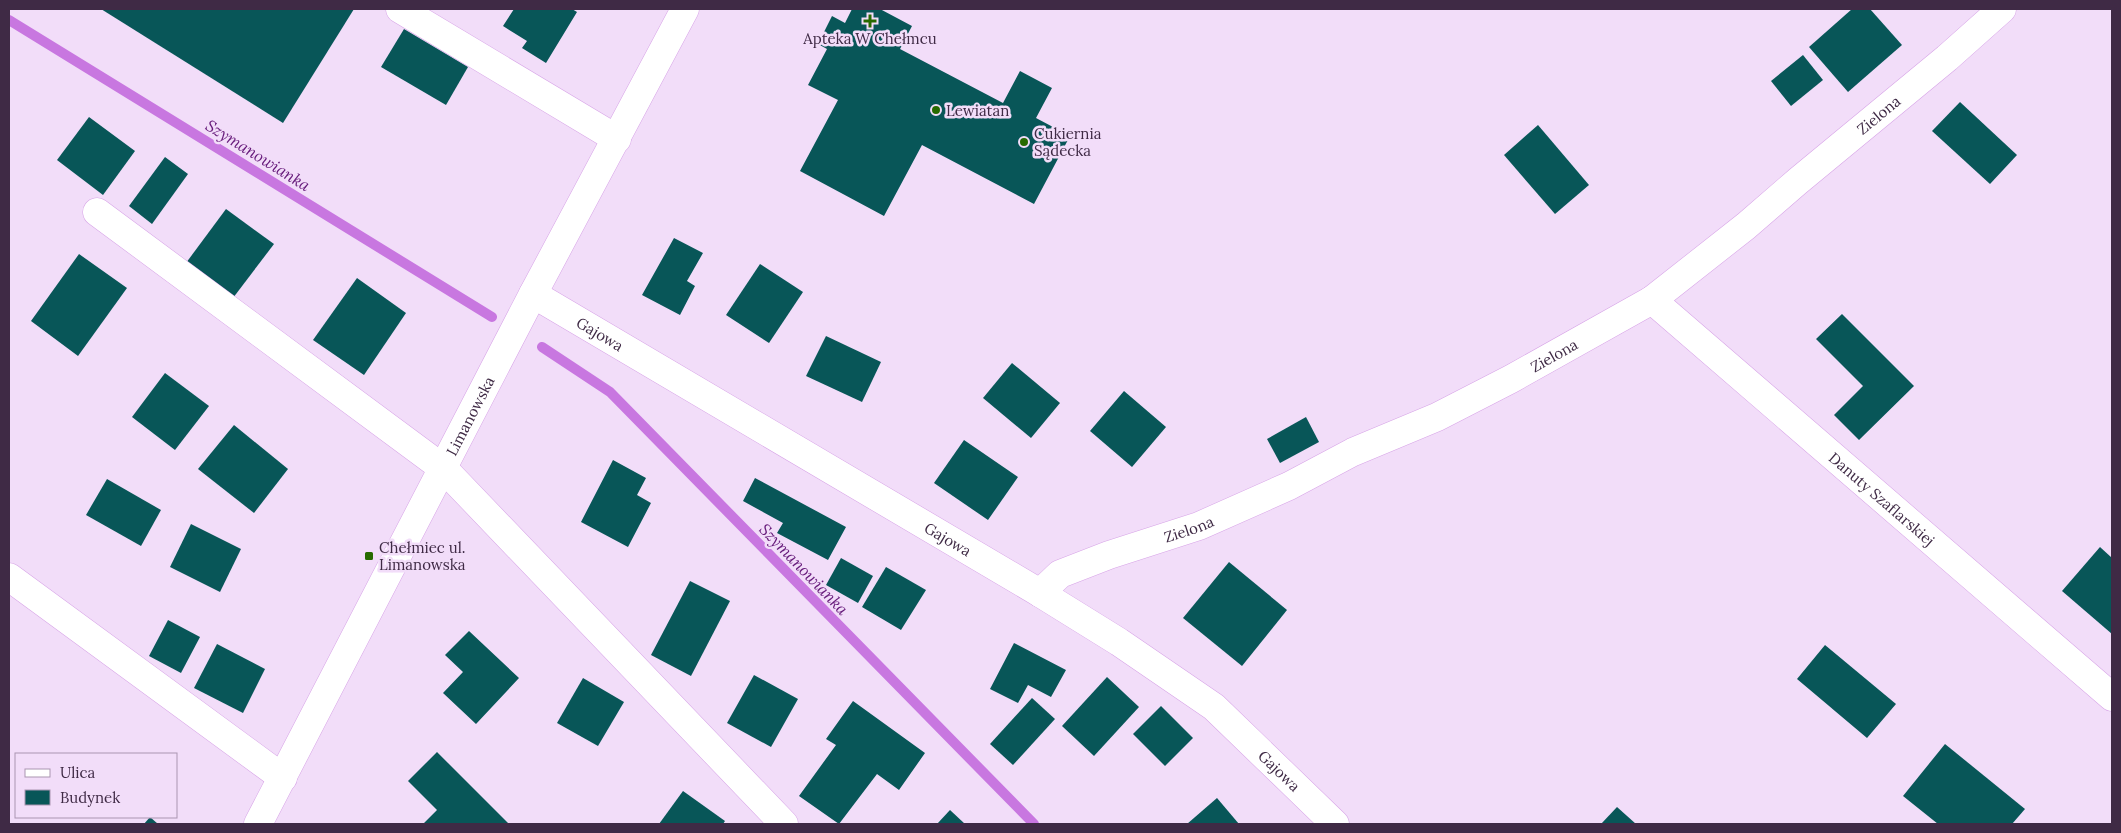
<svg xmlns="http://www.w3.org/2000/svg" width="2121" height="833" viewBox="0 0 2121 833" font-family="Lora,serif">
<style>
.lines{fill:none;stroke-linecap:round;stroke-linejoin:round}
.stream{stroke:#c877e0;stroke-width:10}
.building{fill:#085658}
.minor-casing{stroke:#d7a4e7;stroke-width:29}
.major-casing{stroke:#d7a4e7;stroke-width:29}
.minor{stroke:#fff;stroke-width:28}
.major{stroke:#fff;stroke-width:28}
.poi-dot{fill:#276a00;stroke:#f2ddf9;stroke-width:2}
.labels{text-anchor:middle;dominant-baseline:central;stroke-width:5;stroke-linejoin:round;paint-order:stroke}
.poi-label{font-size:15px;fill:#3f2a45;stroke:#f2ddf9;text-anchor:start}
.street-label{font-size:15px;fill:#3f2a45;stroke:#f2ddf9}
.water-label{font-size:16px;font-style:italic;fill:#661a7a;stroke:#f2ddf9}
</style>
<rect width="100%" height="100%" fill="#f2ddf9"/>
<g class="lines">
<!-- stream -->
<g class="stream">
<path d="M 9,20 L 492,317"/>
<path d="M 542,347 L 610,392 L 1034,824"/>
</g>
</g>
<!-- building -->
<g class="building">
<path d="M 101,9 L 354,9 L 283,123 Z"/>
<path d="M 514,9 L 572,9 L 577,12 L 546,63 L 522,48 L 527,41 L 503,26 Z"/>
<path d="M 852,9 L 880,9 L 912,26 L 900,49 L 1003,103 L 1020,71 L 1052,88 L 1036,118 L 1070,136 L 1034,204 L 922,145 L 884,216 L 800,171 L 838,100 L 808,85 L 827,49 L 818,44 L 832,16 L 845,23 Z"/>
<path d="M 1852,9 L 1870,9 L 1902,45 L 1848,92 L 1809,47 Z"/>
<path d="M 404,29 L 468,67 L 446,105 L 381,67 Z"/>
<path d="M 1803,55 L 1823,80 L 1791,106 L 1771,81 Z"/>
<path d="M 1960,102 L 2017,155 L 1990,184 L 1932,131 Z"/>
<path d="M 89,117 L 135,151 L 103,195 L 57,160 Z"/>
<path d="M 1538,125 L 1589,185 L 1555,214 L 1504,155 Z"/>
<path d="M 165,157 L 188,174 L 152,224 L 129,206 Z"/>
<path d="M 226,209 L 274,244 L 233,298 L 186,263 Z"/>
<path d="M 674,238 L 703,253 L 687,281 L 695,286 L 680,315 L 642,295 Z"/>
<path d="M 79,254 L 127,288 L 78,356 L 31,321 Z"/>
<path d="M 760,264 L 803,292 L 769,343 L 726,315 Z"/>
<path d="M 357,278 L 406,313 L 364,375 L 313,340 Z"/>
<path d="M 1842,314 L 1914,386 L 1859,440 L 1834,415 L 1863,386 L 1816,339 Z"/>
<path d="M 826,336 L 881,362 L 862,402 L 806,376 Z"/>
<path d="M 1012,363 L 1060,403 L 1031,438 L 983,398 Z"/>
<path d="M 165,373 L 209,406 L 175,450 L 132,417 Z"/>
<path d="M 1124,391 L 1166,427 L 1132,467 L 1090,431 Z"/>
<path d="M 1306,417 L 1319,442 L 1280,463 L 1267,439 Z"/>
<path d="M 234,425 L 288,469 L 254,513 L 198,469 Z"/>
<path d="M 964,440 L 1018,477 L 988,520 L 934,483 Z"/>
<path d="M 613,460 L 646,478 L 637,495 L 651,503 L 628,547 L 581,522 Z"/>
<path d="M 755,478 L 846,527 L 828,560 L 777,533 L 783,523 L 743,501 Z"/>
<path d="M 107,479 L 161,510 L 141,546 L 86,515 Z"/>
<path d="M 191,524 L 241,549 L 220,592 L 170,567 Z"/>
<path d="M 2100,547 L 2112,558 L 2112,634 L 2062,591 Z"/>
<path d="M 841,558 L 873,576 L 858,603 L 826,585 Z"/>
<path d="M 1229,562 L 1287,610 L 1242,666 L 1183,618 Z"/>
<path d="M 886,567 L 926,590 L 901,630 L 862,607 Z"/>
<path d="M 690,581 L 730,601 L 691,676 L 651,655 Z"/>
<path d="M 168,620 L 200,637 L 181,673 L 149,656 Z"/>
<path d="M 469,631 L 519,678 L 476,724 L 443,693 L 463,672 L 445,655 Z"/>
<path d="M 1014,643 L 1066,670 L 1051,697 L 1028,685 L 1018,703 L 990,689 Z"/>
<path d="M 217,644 L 265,669 L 243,713 L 194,688 Z"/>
<path d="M 1825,645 L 1896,704 L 1867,738 L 1797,679 Z"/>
<path d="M 754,675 L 798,699 L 771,747 L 727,723 Z"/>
<path d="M 1107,677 L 1139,707 L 1094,756 L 1062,726 Z"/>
<path d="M 583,678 L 624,702 L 598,746 L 557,723 Z"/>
<path d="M 1032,698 L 1055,719 L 1013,765 L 990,744 Z"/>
<path d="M 853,701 L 925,753 L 899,790 L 877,774 L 839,824 L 799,796 L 836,745 L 826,739 Z"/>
<path d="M 1161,706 L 1193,738 L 1165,766 L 1133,734 Z"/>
<path d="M 1945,744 L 2025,809 L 2012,824 L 1938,824 L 1903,796 Z"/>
<path d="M 437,752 L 509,824 L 423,824 L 437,810 L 408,781 Z"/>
<path d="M 683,791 L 725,821 L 723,824 L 659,824 Z"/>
<path d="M 1217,798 L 1239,824 L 1187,824 Z"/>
<path d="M 1617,807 L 1636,824 L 1601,824 Z"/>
<path d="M 950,810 L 965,824 L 937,824 Z"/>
<path d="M 150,817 L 158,824 L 144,824 Z"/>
</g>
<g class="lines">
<!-- minor casing -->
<g class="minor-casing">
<g id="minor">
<path d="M 400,9 L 617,139"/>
<path d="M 97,212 L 444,469 L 784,824"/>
<path id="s1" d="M 533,294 L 1040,593 L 1119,642 L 1214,707 L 1335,824"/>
<path id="s2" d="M 1652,300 L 2112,697"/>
<path d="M 9,577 L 283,778"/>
<path id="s3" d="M 1040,593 L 1060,574 L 1109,555 L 1199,526 L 1289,486 L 1353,452 L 1437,417 L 1511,379 L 1652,300 L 1746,226 L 1798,181 L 1947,58 L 2002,9"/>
</g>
</g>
<!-- major casing -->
<g class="major-casing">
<g id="major">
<path id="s4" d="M 258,824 L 533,294 L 685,9"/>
</g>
</g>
<!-- minor -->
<use href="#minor" class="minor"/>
<!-- major -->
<use href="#major" class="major"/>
</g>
<!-- markers -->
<g class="poi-dot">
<path d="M867.5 13.5h5v5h5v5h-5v5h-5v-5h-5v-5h5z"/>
<circle cx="936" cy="110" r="5"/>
<circle cx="1024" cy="142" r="5"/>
<rect x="364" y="551" width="10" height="10" rx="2.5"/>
</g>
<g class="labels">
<!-- poi labels -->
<g class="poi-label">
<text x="870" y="38" text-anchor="middle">Apteka W Chełmcu</text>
<text x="946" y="110">Lewiatan</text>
<text x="1034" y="133">Cukiernia<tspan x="1034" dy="17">Sądecka</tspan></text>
<text x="379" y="547">Chełmiec ul.<tspan x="379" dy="17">Limanowska</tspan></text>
</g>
<!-- street labels -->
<g class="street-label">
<text stroke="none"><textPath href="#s3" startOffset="974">Zielona</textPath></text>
<text stroke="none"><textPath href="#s1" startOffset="78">Gajowa</textPath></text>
<text stroke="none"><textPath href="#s3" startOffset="569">Zielona</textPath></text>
<text stroke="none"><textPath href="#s4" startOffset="460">Limanowska</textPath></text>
<text stroke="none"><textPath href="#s2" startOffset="304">Danuty Szaflarskiej</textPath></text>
<text stroke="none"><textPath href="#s3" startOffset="164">Zielona</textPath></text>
<text stroke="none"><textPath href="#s1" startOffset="482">Gajowa</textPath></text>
<text stroke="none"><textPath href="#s1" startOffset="888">Gajowa</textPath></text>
</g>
<!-- water labels -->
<g class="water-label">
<text transform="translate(258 155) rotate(32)">Szymanowianka</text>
<text transform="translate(804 569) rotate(46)">Szymanowianka</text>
</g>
</g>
<!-- border -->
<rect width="2121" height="833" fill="none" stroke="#3f2a45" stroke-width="20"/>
<!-- legend -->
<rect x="15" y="753" width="162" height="65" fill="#f2ddf9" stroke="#aa95b1"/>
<rect x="25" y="769" width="25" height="8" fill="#ffffff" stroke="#aa95b1"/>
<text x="60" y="778" font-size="15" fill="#3f2a45">Ulica</text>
<rect x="25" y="790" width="25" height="15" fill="#085658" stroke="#aa95b1"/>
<text x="60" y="803" font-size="15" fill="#3f2a45">Budynek</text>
</svg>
